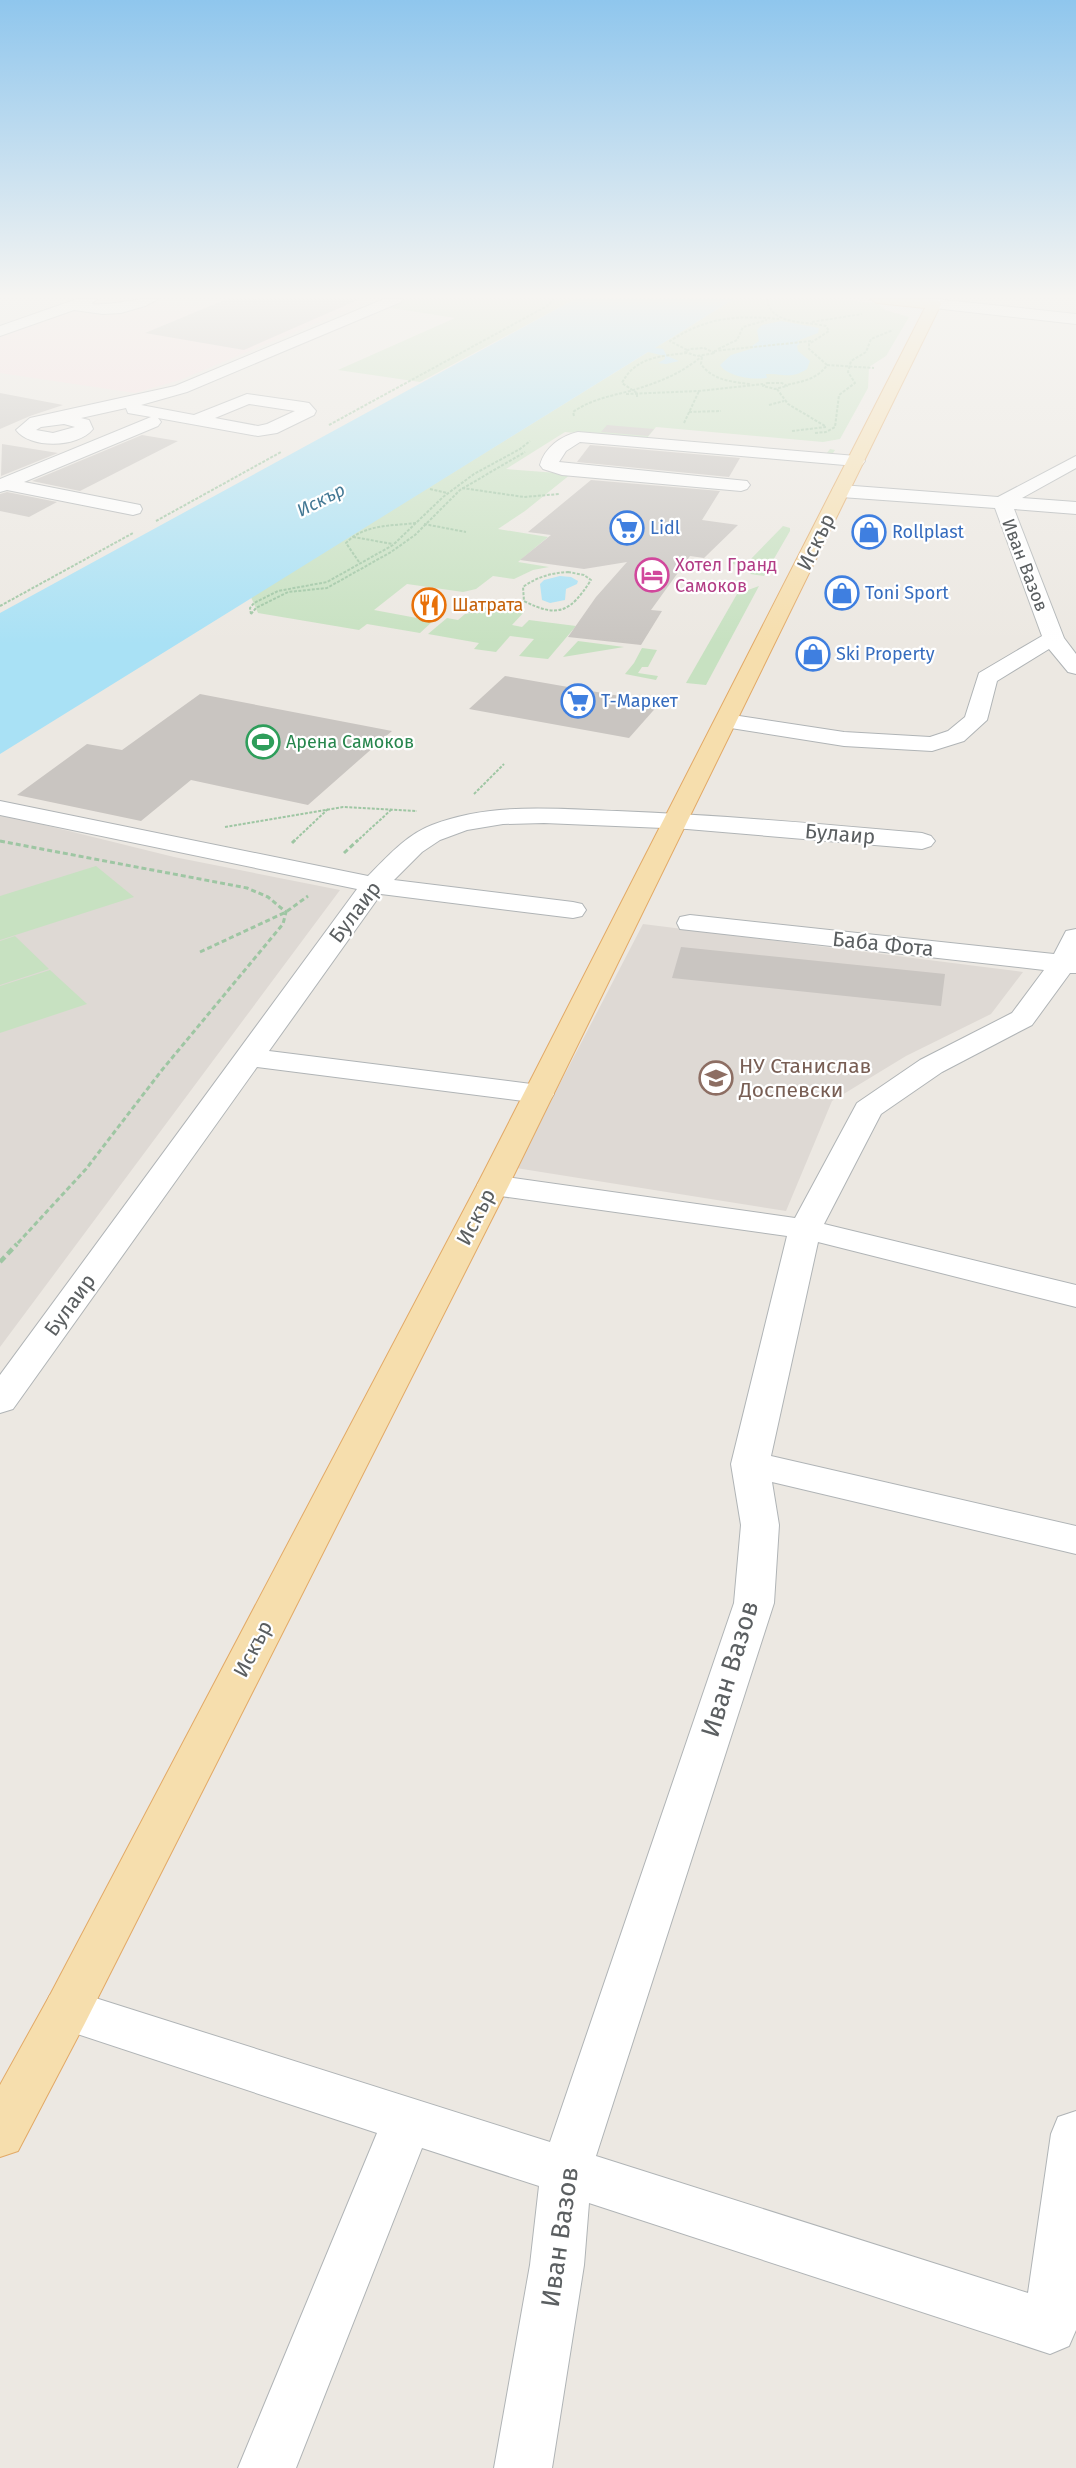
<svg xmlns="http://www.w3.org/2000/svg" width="1076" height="2468" viewBox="0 0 1076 2468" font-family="'Fira Sans',sans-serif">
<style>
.education{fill:#ded9d4}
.medical{fill:#f8dfe1}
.green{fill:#c7e1c1}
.water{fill:#a9e1f5}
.building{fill:#c9c5c1}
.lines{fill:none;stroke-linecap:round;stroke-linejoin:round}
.minor-casing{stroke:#b0b4b6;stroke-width:2}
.major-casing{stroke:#e2a966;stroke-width:2}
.path-far2{stroke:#9ec6a3;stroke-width:2;stroke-dasharray:3 1.5;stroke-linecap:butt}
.path-far1{stroke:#9ec6a3;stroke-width:3;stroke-dasharray:5 3;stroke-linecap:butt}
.path{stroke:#9ec6a3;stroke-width:4.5;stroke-dasharray:7 4;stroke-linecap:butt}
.minor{fill:#fff;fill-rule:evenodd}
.major{fill:#f6dead;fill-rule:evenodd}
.labels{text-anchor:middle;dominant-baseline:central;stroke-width:4.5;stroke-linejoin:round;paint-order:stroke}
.far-water-label{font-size:18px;font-style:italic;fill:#437894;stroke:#fff}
.far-shop-label{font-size:18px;fill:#366cbe;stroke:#fff;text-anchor:start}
.far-hotel-label{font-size:18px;fill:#b23c85;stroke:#fff;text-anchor:start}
.far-street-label{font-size:18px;fill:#5b5f61;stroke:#fff}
.far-food-label{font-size:18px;fill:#c56008;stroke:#fff;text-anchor:start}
.far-leisure-label{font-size:18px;fill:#27864d;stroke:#fff;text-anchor:start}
.street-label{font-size:21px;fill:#5b5f61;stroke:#fff}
.education-label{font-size:21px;fill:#785e54;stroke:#fff;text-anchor:start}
.near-street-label{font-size:26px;fill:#5b5f61;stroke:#fff}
</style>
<rect width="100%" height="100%" fill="#ece8e2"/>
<!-- education -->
<g class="education">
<path d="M 0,814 L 174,857 L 340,890 L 0,1347 Z"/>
<path d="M 643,924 L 1023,972 L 991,1014 L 906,1056 L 832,1101 L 786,1211 L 516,1168 Z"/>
</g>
<!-- medical -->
<path class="medical" d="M 96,299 L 374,299 L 180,380 L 135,393 L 0,373 L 0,335 Z"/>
<!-- green -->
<g class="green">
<path d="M 405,299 L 575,299 L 420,382 L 338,370 L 455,318 L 385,307 Z"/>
<path d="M 734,299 L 831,299 L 877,303 L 885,310 L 909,317 L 886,356 L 869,367 L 868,388 L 840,439 L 823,442 L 656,427 L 647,438 L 826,454 L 830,449 L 835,450 L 831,456 L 565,432 L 506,469 L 571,474 L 525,511 L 498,529 L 548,537 L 518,562 L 549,567 L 533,570 L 514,579 L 493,576 L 476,589 L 463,592 L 407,584 L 374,610 L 433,621 L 420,633 L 367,624 L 359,630 L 258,613 L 251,597 Z"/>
<path d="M 783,526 L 790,528 L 790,531 L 764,576 L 750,574 L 751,569 L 733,564 L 733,559 L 749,561 Z"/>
<path d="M 759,586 L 706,685 L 686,683 L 737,594 Z"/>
<path d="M 503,608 L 525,611 L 512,625 L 522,627 L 529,620 L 576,626 L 548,659 L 519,656 L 534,639 L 510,636 L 496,652 L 474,649 L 479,643 L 428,634 L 447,618 L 458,620 L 465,614 Z"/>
<path d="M 578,641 L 624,647 L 563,657 Z"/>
<path d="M 642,648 L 657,650 L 648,667 L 642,667 L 638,673 L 658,676 L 656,680 L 625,674 L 634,663 Z"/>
<path d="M 96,866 L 134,897 L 0,940 L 0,896 Z"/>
<path d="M 15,936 L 49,969 L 0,985 L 0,941 Z"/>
<path d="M 50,970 L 87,1004 L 0,1033 L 0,986 Z"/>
</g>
<!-- water -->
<g class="water">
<path d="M 575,299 L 734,299 L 655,348 L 663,349 L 667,356 L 679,361 L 666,364 L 658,363 L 665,359 L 665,356 L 648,352 L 0,754 L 0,613 Z"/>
<path d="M 781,321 L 819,328 L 818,333 L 797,341 L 800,343 L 797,346 L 798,351 L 810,361 L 807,369 C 790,380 784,373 766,374 L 767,378 C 753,380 728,377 720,365 L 731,355 L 754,348 L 752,346 L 759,341 L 757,330 L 762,325 Z"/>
<path d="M 560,576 L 571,577 L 578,581 L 577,584 L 566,589 L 565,600 L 550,603 L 542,600 L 540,584 L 544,580 Z"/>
</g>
<!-- building -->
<g class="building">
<path d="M 227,299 L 360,299 L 244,350 L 145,333 Z"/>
<path d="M 0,393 L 63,405 L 30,416 L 0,429 Z"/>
<path d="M 607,425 L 618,426 L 654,429 L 648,436 L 601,432 Z"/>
<path d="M 142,435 L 178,441 L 80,491 L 32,481 Z"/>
<path d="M 2,444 L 58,453 L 1,476 Z"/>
<path d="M 590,445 L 740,458 L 729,477 L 577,462 Z"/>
<path d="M 591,480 L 720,491 L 702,520 L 738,525 L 704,558 L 690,556 L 651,610 L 662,611 L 641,645 L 568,637 L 596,597 L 627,562 L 584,569 L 520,560 L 551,535 L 528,532 Z"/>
<path d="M 7,492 L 57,502 L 29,517 L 0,511 L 0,494 Z"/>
<path d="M 505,676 L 660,703 L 629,738 L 469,709 Z"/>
<path d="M 200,694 L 392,731 L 308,805 L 191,780 L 141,821 L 17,795 L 87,744 L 122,750 Z"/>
<path d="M 681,947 L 945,974 L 941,1006 L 672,978 Z"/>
</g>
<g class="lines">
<!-- minor casing -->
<g class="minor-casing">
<g id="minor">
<path d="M 77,299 L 97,299 L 91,304 C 115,306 136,297 158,299 L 145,306 L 121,313 L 103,314 L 74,310 L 0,336 L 0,326 Z"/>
<path d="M 384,299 L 403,299 L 401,302 L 187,392 L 141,405 L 194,415 L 247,394 L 303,402 L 309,403 L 316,411 L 314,415 L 277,433 L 258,436 L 158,418 L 161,422 L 158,426 L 24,482 L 140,505 L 142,509 L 140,513 L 133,515 L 7,490 L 0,492 L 0,479 L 151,417 L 128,413 L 126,408 L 81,418 L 89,420 L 93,429 C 78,448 30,449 16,430 L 30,418 L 175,386 ZM 249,404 L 295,411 L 267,424 L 258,426 L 215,418 ZM 64,424 L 75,427 L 53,433 L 36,430 L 41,427 Z"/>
<path d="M 917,299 L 935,299 L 1076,314 L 1076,324 L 934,308 Z"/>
<path d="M 578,432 L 856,456 L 862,457 L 865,461 L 862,465 L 856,466 L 580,442 L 566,451 L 559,462 L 747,481 L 750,485 L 747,489 L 741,491 L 562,475 L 543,469 L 540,465 C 545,447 561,436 578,432 Z"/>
<path d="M 1076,456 L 1076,468 L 1022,498 L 1076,502 L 1076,514 L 1014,509 L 1064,638 L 1076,654 L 1076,674 L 1068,672 L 1049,649 L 997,681 L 987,720 L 964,741 L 932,751 L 844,746 L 718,726 L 715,721 L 718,716 L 726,714 L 844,732 L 930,737 L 948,731 L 965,717 L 979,673 L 1042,636 L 995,508 L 841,497 L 834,495 L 832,491 L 834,487 L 841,485 L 998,497 Z"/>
<path d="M 0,801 L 368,876 C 387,857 406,835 432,825 C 491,802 555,809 617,811 C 719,815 820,824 922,833 L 931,836 L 935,841 L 931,846 L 922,849 L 687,829 L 544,823 L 503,824 L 467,830 L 440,840 L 422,852 L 394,880 L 573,902 L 582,904 L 586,910 L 582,916 L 573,918 L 381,894 L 269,1051 L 539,1085 L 550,1088 L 554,1094 L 550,1100 L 539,1103 L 257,1067 L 13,1409 L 0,1413 L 0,1375 L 357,889 L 0,815 Z"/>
<path d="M 690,915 L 1054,954 L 1066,931 L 1076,929 L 1076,973 L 1070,973 L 1032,1025 L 942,1072 L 881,1114 L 824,1224 L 1076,1285 L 1076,1307 L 818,1242 L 771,1456 L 1076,1526 L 1076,1554 L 772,1482 L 779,1525 L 774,1603 L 596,2156 L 1028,2293 L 1051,2134 L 1058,2117 L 1076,2111 L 1076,2330 L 1069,2346 L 1050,2354 L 589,2203 L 584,2265 L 552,2468 L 494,2468 L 530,2265 L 539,2186 L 422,2148 L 296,2468 L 238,2468 L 377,2133 L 50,2025 L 43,2010 L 50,1995 L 67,1989 L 550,2142 L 734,1603 L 741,1525 L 731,1464 L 787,1236 L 493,1195 L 482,1192 L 477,1185 L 482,1178 L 493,1175 L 795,1218 L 857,1103 L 920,1060 L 1012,1013 L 1044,970 L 680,929 L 677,923 L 680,917 Z"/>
</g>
</g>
<!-- major casing -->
<g class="major-casing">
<path id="major" d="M 870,299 L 923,299 L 939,301 L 941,304 L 509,1185 L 84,2025 L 18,2151 L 0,2157 L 0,2085 L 50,1995 L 477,1185 L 925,308 L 877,303 Z"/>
</g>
<!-- path-far2 -->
<g class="path-far2">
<path d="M 767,299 C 770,325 805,321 826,326 L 829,331 L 809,344 L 809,349 L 827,365 C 818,379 801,382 786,385"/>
<path d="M 812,322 L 862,314"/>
<path d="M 704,348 L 715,353 L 697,356 L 685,352 L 690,349 Z"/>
<path d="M 718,349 L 737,340 L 743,327 L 767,320"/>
<path d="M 687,350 L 670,341 C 707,317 736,315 779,319"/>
<path d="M 714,351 L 812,341"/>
<path d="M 702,357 L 701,364 C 712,380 732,382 750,384"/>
<path d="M 827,365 L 874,368"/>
<path d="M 767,383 L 782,383 L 787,386 L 775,389 L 763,386 Z"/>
<path d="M 777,389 L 788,404 L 825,426"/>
<path d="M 626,394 L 699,391 L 763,384"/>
<path d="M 637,397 L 637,393 L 622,383 C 635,357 661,356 687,353"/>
<path d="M 769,405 L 784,401"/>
<path d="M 689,412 L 721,411"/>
<path d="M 574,416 L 573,412 C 590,400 610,396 630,391 C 657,383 681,374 702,356"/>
<path d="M 684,423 L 699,391"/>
<path d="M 329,425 L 547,306 L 554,299"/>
<path d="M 792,431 L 826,427"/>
<path d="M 815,433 L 826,432 L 835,427 L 839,395 L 855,383 L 848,372 L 851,361 L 866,352 L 871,339 L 893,330"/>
<path d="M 462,488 L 524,497 L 559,494"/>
<path d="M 430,489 L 447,493"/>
<path d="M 156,521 L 281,452"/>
<path d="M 424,524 L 466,532"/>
<path d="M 353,537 L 393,544"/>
<path d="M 359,562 L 346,543 C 364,524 392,526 416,523"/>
<path d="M 568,572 L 584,575 L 591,580 C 571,611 559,619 524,601 L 523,587 C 537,577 551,573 568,572 Z"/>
<path d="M 0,606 L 133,533"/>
<path d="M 467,612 L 524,601"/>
<path d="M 251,614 L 256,608 L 288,592 L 327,588 L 391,552 L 415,535 L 460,490 L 525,452"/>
<path d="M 251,614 L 250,608 L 254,603 L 278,591 L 327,582 L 393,545 L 443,497 L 474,474 L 520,449 L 530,441"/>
<path d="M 474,794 L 504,764"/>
<path d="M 225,827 L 343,807 L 417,811"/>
<path d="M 0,841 L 3,842"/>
<path d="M 293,842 L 328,809"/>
<path d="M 356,842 L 392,809"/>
</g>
<!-- path-far1 -->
<g class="path-far1">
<path d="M 0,841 L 247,888 L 268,897 L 286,912 L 283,924 L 162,1070 L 86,1169 L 16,1245"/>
<path d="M 292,843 L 295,840"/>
<path d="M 344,853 L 358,840"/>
<path d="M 200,952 L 286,912 L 308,896"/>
</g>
<!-- path -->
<path class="path" d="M 0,1262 L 17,1244"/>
<!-- minor -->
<use href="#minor" class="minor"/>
<!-- major -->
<use href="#major" class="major"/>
</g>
<!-- sky -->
<linearGradient id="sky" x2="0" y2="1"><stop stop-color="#8fc6ed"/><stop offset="0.46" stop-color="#f6f5f2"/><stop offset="1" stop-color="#f6f5f2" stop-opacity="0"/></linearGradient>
<rect width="1076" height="644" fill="url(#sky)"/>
<!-- icons -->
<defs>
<g id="supermarket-ring" transform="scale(1.725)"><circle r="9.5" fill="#fff" stroke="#3f7fe0" stroke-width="1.5"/><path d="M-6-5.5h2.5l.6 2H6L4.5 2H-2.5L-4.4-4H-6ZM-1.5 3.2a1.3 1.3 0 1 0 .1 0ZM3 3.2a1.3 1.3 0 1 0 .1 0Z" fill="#3f7fe0"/></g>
<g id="shop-ring" transform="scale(1.725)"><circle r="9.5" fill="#fff" stroke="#3f7fe0" stroke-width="1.5"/><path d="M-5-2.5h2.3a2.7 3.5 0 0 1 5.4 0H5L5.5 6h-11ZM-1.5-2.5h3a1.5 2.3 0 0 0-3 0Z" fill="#3f7fe0"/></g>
<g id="hotel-ring" transform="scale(1.725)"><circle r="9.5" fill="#fff" stroke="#d1479c" stroke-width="1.5"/><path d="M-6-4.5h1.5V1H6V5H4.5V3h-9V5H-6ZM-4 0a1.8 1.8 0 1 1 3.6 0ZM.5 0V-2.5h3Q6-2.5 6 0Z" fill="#d1479c"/></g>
<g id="restaurant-ring" transform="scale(1.725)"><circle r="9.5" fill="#fff" stroke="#e8710a" stroke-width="1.5"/><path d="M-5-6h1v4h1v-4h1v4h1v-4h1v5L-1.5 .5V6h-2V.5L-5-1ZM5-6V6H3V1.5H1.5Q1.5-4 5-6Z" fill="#e8710a"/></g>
<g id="stadium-ring" transform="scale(1.725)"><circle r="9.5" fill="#fff" stroke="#2e9e5b" stroke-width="1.5"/><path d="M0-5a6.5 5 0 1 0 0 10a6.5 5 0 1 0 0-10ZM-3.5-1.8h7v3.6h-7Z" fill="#2e9e5b"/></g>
<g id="school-ring" transform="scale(1.725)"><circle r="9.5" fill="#fff" stroke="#8d6e63" stroke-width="1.5"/><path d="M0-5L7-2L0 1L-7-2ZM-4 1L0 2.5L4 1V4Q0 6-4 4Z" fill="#8d6e63"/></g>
</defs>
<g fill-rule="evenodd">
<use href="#supermarket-ring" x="627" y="528"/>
<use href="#shop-ring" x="869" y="532"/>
<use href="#hotel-ring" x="652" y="575"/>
<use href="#shop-ring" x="842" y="593"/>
<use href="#restaurant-ring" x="429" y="605"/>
<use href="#shop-ring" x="813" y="654"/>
<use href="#supermarket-ring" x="578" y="701"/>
<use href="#stadium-ring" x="263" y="742"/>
<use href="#school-ring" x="716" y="1078"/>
</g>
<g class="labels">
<!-- far-water labels -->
<g class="far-water-label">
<text transform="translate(321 500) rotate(-27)">Искър</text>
</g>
<!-- far-shop labels -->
<g class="far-shop-label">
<text x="650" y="528">Lidl</text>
<text x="892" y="532">Rollplast</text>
<text x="865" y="593">Toni Sport</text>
<text x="836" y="654">Ski Property</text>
<text x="601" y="701">Т-Маркет</text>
</g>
<!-- far-hotel labels -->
<g class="far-hotel-label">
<text x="675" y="565">Хотел Гранд<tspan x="675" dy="21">Самоков</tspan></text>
</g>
<!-- far-street labels -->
<g class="far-street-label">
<text transform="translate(1025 565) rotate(69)">Иван Вазов</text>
</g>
<!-- far-food labels -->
<g class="far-food-label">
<text x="452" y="605">Шатрата</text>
</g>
<!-- far-leisure labels -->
<g class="far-leisure-label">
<text x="286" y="742">Арена Самоков</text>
</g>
<!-- street labels -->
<g class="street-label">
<text transform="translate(816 542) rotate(-64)">Искър</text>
<text transform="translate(840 834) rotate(5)">Булаир</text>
<text transform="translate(355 912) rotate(-53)">Булаир</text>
<text transform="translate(883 944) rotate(6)">Баба Фота</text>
<text transform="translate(476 1217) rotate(-63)">Искър</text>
<text transform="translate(70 1305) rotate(-54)">Булаир</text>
<text transform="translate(253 1649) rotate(-63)">Искър</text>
</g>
<!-- education labels -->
<g class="education-label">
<text x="739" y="1066">НУ Станислав<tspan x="739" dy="24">Доспевски</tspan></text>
</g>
<!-- near-street labels -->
<g class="near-street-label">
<text transform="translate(730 1669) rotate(-73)">Иван Вазов</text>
<text transform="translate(560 2237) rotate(-82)">Иван Вазов</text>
</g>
</g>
</svg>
